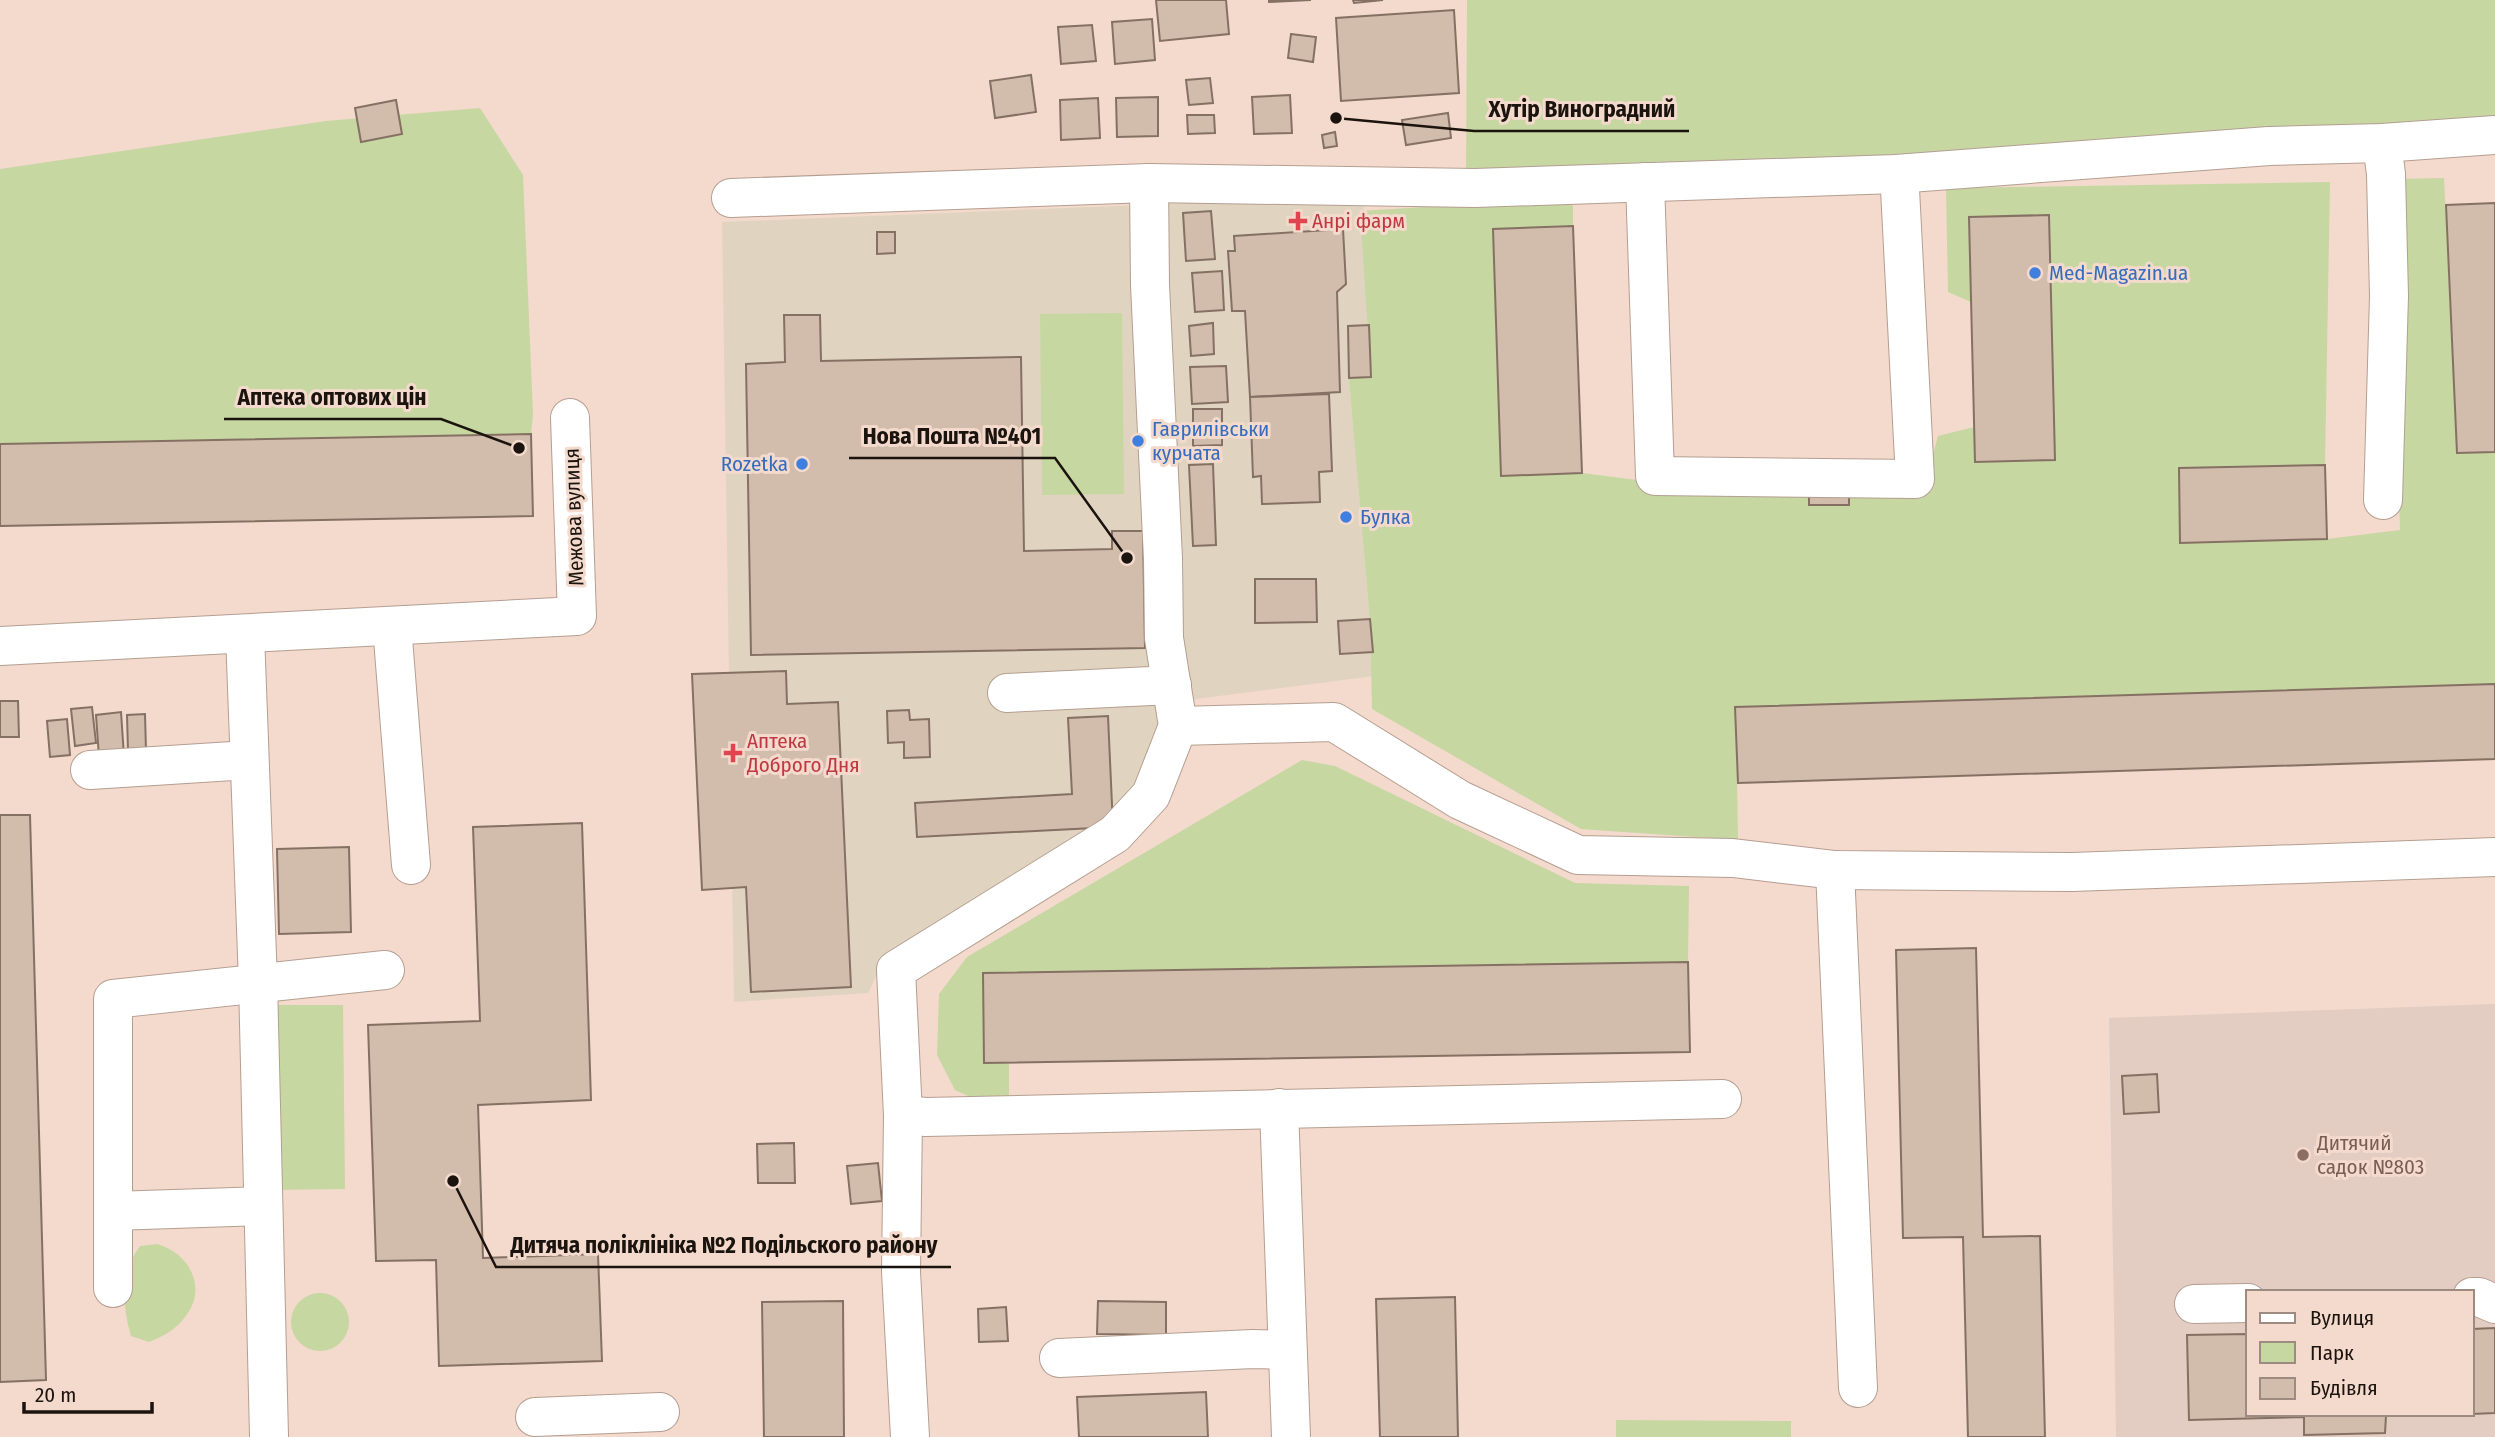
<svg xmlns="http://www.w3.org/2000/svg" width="2495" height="1437" viewBox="0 0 2495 1437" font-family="'Fira Sans Condensed',sans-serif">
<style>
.commercial{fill:#e0d4c0}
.education{fill:#e3ccc1;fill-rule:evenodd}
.green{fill:#c6d7a2}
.building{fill:#d2bcac;stroke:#857163;stroke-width:2}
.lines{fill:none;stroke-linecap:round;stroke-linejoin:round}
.minor-casing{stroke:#b59e91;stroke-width:40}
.minor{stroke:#fff;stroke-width:38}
.health-dot{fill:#e0444e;stroke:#f3dacc;stroke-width:2.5}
.shop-dot{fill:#3f7fe0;stroke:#f3dacc;stroke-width:2.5}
.education-dot{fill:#8d6e63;stroke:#f3dacc;stroke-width:2.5}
.labels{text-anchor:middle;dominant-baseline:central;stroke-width:6;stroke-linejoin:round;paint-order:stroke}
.health-label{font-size:21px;fill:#be3a42;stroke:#f3dacc;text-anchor:start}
.shop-label{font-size:21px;fill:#366cbe;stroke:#f3dacc;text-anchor:start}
.street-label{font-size:21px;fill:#1b130e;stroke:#f3dacc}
.education-label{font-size:21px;fill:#785e54;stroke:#f3dacc;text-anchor:start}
.leader{fill:none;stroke:#1b130e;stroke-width:2.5}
.callout-dot{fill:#1b130e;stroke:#f3dacc;stroke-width:2.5}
.callout-label{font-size:23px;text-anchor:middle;font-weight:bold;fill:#1b130e;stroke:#f3dacc;stroke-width:6;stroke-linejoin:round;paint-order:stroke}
</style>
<rect width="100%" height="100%" fill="#f3dacc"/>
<!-- commercial -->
<path class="commercial" d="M 1363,196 L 1382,675 L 1165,703 L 1161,746 L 1116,831 L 881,966 L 868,993 L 734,1002 L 722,222 Z"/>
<!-- education -->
<path class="education" d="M 2495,1004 L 2495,1437 L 2116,1437 L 2109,1018 ZM 2248,1292 L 2472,1292 L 2472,1414 L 2248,1414 Z"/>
<!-- green -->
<g class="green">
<path d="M 1467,0 L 2495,0 L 2495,129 L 1466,183 Z"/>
<path d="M 480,108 L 523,175 L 533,414 L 531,434 L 0,444 L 0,169 L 326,121 Z"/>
<path d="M 2444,178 L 2457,453 L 2495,452 L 2495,684 L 1736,707 L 1738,840 L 1581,829 L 1372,709 L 1370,619 L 1349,378 L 1371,376 L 1360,211 L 1573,198 L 1573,226 L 1493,229 L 1501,476 L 1582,473 L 1637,480 L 1929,470 L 1938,436 L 1974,427 L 1975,462 L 2054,460 L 2049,215 L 1969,217 L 1971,302 L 1948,292 L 1946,188 L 2330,182 L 2325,465 L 2179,468 L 2180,543 L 2327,539 L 2400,530 L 2391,179 Z"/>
<path d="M 1122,313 L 1124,494 L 1042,495 L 1040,314 Z"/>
<path d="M 1302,760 L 1335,766 L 1575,883 L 1689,886 L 1688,962 L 984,973 L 984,1063 L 1009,1063 L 1009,1096 L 981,1102 L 955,1090 L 937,1055 L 939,994 L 967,957 Z"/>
<path d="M 266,1005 L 343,1005 L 345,1189 L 269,1190 Z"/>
<path d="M 157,1244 C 190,1253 208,1289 185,1317 C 176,1330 163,1336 149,1342 L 131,1336 C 122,1305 120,1273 140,1246 Z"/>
<circle cx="320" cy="1322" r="29"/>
<path d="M 1616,1420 L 1791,1421 L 1791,1437 L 1616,1437 Z"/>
</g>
<!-- building -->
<g class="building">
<path d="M 1156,0 L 1226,0 L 1229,34 L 1160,41 Z"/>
<path d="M 1269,0 L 1311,0 L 1269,2 Z"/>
<path d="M 1353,0 L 1383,0 L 1354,3 Z"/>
<path d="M 1454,10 L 1459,93 L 1341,101 L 1336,18 Z"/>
<path d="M 1152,19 L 1155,60 L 1115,64 L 1112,22 Z"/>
<path d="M 1092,25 L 1096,61 L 1061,64 L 1058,27 Z"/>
<path d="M 1291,34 L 1316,37 L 1313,62 L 1288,58 Z"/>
<path d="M 1031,75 L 1036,112 L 995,118 L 990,81 Z"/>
<path d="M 1210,78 L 1213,103 L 1189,105 L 1186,80 Z"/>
<path d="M 1290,95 L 1292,133 L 1254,134 L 1252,97 Z"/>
<path d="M 1158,97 L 1158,136 L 1117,137 L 1116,98 Z"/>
<path d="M 1098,98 L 1100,138 L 1061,140 L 1060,100 Z"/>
<path d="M 396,100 L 402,134 L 361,142 L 355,108 Z"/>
<path d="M 1448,113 L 1451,138 L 1406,145 L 1402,120 Z"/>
<path d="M 1187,115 L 1214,115 L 1215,133 L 1188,134 Z"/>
<path d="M 1335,132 L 1337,146 L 1324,148 L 1322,135 Z"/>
<path d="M 2495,203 L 2495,452 L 2457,453 L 2446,205 Z"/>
<path d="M 1211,211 L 1215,259 L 1186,261 L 1183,213 Z"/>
<path d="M 2049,215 L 2055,460 L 1975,462 L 1969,217 Z"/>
<path d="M 1573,226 L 1582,473 L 1501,476 L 1493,229 Z"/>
<path d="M 1343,229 L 1346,284 L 1337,292 L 1340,392 L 1250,397 L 1245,311 L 1232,311 L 1228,251 L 1235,251 L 1234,236 Z"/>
<path d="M 877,232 L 895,232 L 895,253 L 877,254 Z"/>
<path d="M 1222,271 L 1224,310 L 1195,312 L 1192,273 Z"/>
<path d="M 784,315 L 820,315 L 821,361 L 1021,357 L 1024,551 L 1112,549 L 1112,531 L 1143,531 L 1145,648 L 751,655 L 746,364 L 785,362 Z"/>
<path d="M 1213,323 L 1214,354 L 1191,356 L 1189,326 Z"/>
<path d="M 1369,325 L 1371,377 L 1349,378 L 1348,326 Z"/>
<path d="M 1226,366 L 1228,402 L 1192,404 L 1190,367 Z"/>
<path d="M 1329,394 L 1332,471 L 1319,472 L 1320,502 L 1262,504 L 1261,476 L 1253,477 L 1250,397 Z"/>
<path d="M 1193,409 L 1222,409 L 1222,445 L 1193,446 Z"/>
<path d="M 531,434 L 533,516 L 0,526 L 0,444 Z"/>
<path d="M 1213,464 L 1216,545 L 1193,546 L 1189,465 Z"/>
<path d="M 2325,465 L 2327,539 L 2180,543 L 2179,468 Z"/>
<rect x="1809" y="484" width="40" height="21"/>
<path d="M 1255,579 L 1316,579 L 1317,622 L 1255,623 Z"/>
<path d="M 1370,619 L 1373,652 L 1340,654 L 1338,621 Z"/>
<path d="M 786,671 L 787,704 L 838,702 L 851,987 L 751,992 L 746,887 L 702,890 L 692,674 Z"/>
<path d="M 2495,684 L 2495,759 L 1738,783 L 1735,707 Z"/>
<path d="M 0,701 L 18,701 L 19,737 L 0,737 Z"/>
<path d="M 92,707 L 96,743 L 75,746 L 71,709 Z"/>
<path d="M 909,710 L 910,720 L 929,719 L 930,757 L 904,758 L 904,742 L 888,743 L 887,711 Z"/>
<path d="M 121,712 L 124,756 L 99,757 L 96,715 Z"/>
<path d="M 145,714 L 146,751 L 128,751 L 127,715 Z"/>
<path d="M 1108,716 L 1113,827 L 917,837 L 915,803 L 1072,794 L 1068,718 Z"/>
<path d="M 67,719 L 70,755 L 50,757 L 47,721 Z"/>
<path d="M 0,815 L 30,815 L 46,1380 L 0,1382 Z"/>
<path d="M 582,823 L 591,1100 L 478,1105 L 483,1258 L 598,1254 L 602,1361 L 439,1366 L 436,1260 L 376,1261 L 368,1025 L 480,1021 L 473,827 Z"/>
<path d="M 349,847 L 351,932 L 279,934 L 277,849 Z"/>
<path d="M 1976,948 L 1983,1237 L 2040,1236 L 2045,1437 L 1968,1437 L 1963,1237 L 1903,1238 L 1896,950 Z"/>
<path d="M 1688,962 L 1690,1052 L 984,1063 L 983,973 Z"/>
<path d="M 2157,1074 L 2159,1112 L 2124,1114 L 2122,1076 Z"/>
<path d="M 794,1143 L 795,1183 L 758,1183 L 757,1144 Z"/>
<path d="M 878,1163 L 882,1201 L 851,1204 L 847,1166 Z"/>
<path d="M 1455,1297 L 1458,1437 L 1380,1437 L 1376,1299 Z"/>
<path d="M 843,1301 L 844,1437 L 764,1437 L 762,1302 Z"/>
<path d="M 1098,1301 L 1166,1302 L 1166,1335 L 1097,1334 Z"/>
<path d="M 1006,1307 L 1008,1341 L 979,1342 L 978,1309 Z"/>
<path d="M 2495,1328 L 2495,1413 L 2472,1414 L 2472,1329 Z"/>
<path d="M 2248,1334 L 2248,1414 L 2458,1414 L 2386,1416 L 2385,1433 L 2304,1435 L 2304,1417 L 2189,1420 L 2187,1335 Z"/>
<path d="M 1206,1392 L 1208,1437 L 1079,1437 L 1077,1397 Z"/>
</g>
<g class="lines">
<!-- minor casing -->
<g class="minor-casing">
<g id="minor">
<path d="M 2382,143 L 2386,174 L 2389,296 L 2383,500"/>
<path d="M 1645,182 L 1655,476 L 1915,479 L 1900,189 L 1896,174"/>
<path d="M 731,198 L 1149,183 L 1475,188 L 1896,174 L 2269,146 L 2382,143 L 2495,135"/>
<path d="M 392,626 L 411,865"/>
<path d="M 245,634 L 258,982 L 269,1436"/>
<path d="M 0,646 L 577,616 L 570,418"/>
<path d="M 1007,693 L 1172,685"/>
<path d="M 1178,726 L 1334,722 L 1460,800 L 1578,855 L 1733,858 L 1835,870 L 2072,872 L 2495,857"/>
<path d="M 90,770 L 249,760"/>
<path d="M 1835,870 L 1858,1388"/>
<path d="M 1279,1108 L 1291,1437"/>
<path d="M 903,1115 L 926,1117 L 1722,1099"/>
<path d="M 113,1211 L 262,1206"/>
<path d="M 113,1288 L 113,999 L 385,970"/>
<path d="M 2472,1297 L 2479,1297 L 2495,1304"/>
<path d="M 2194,1304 L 2248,1303"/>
<path d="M 1059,1358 L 1253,1349 L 1287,1350"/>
<path d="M 535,1417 L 660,1412"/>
<path d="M 910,1437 L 901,1272 L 903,1115 L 896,970 L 1115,834 L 1151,795 L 1178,726 L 1164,638 L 1163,559 L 1150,285 L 1149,183"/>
</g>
</g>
<!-- minor -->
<use href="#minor" class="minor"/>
</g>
<!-- markers -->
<g class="health-dot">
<path d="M1294.5 210.5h7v7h7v7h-7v7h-7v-7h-7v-7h7z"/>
<path d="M729.5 742.5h7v7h7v7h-7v7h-7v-7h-7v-7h7z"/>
</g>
<g class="shop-dot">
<circle cx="2035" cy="273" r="7"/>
<circle cx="1138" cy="441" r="7"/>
<circle cx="802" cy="464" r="7"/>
<circle cx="1346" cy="517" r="7"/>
</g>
<circle class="education-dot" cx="2303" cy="1155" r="7"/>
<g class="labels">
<!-- health labels -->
<g class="health-label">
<text x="1312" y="221">Анрі фарм</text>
<text x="747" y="741">Аптека<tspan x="747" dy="24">Доброго Дня</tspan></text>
</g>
<!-- shop labels -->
<g class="shop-label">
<text x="2049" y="273">Med-Magazin.ua</text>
<text x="1152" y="429">Гаврилівськи<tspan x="1152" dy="24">курчата</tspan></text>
<text x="788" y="464" text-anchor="end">Rozetka</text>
<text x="1360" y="517">Булка</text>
</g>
<!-- street labels -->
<g class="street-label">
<text transform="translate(574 517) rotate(-92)">Межова вулиця</text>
</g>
<!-- education labels -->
<g class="education-label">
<text x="2317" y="1143">Дитячий<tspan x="2317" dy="24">садок №803</tspan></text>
</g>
</g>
<!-- callouts -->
<path class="leader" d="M1336 118L1474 131H1689M519 448L441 419H224M1127 558L1055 458H849M453 1181L496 1267H951"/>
<g class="callout-dot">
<circle cx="1336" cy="118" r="7"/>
<circle cx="519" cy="448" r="7"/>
<circle cx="1127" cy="558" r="7"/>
<circle cx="453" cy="1181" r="7"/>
</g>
<g class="callout-label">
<text x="1582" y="117">Хутір Виноградний</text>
<text x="332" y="405">Аптека оптових цін</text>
<text x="952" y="444">Нова Пошта №401</text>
<text x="724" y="1253">Дитяча поліклініка №2 Подільского району</text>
</g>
<!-- legend -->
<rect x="2246" y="1290" width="228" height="126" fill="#f3dacc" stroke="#9d8a80" stroke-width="2"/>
<rect x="2260" y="1313" width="35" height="10" fill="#ffffff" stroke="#9d8a80" stroke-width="2"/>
<text x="2310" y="1325" font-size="21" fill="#1b130e">Вулиця</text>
<rect x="2260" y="1342" width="35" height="21" fill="#c6d7a2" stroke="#9d8a80" stroke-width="2"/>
<text x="2310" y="1360" font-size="21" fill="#1b130e">Парк</text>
<rect x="2260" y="1378" width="35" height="21" fill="#d2bcac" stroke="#9d8a80" stroke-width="2"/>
<text x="2310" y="1395" font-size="21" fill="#1b130e">Будівля</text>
<!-- scale -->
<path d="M24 1402v10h128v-10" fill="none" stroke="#1b130e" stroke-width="3.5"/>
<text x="35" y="1402" font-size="21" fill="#1b130e" stroke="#f3dacc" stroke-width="5" paint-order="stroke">20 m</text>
</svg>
